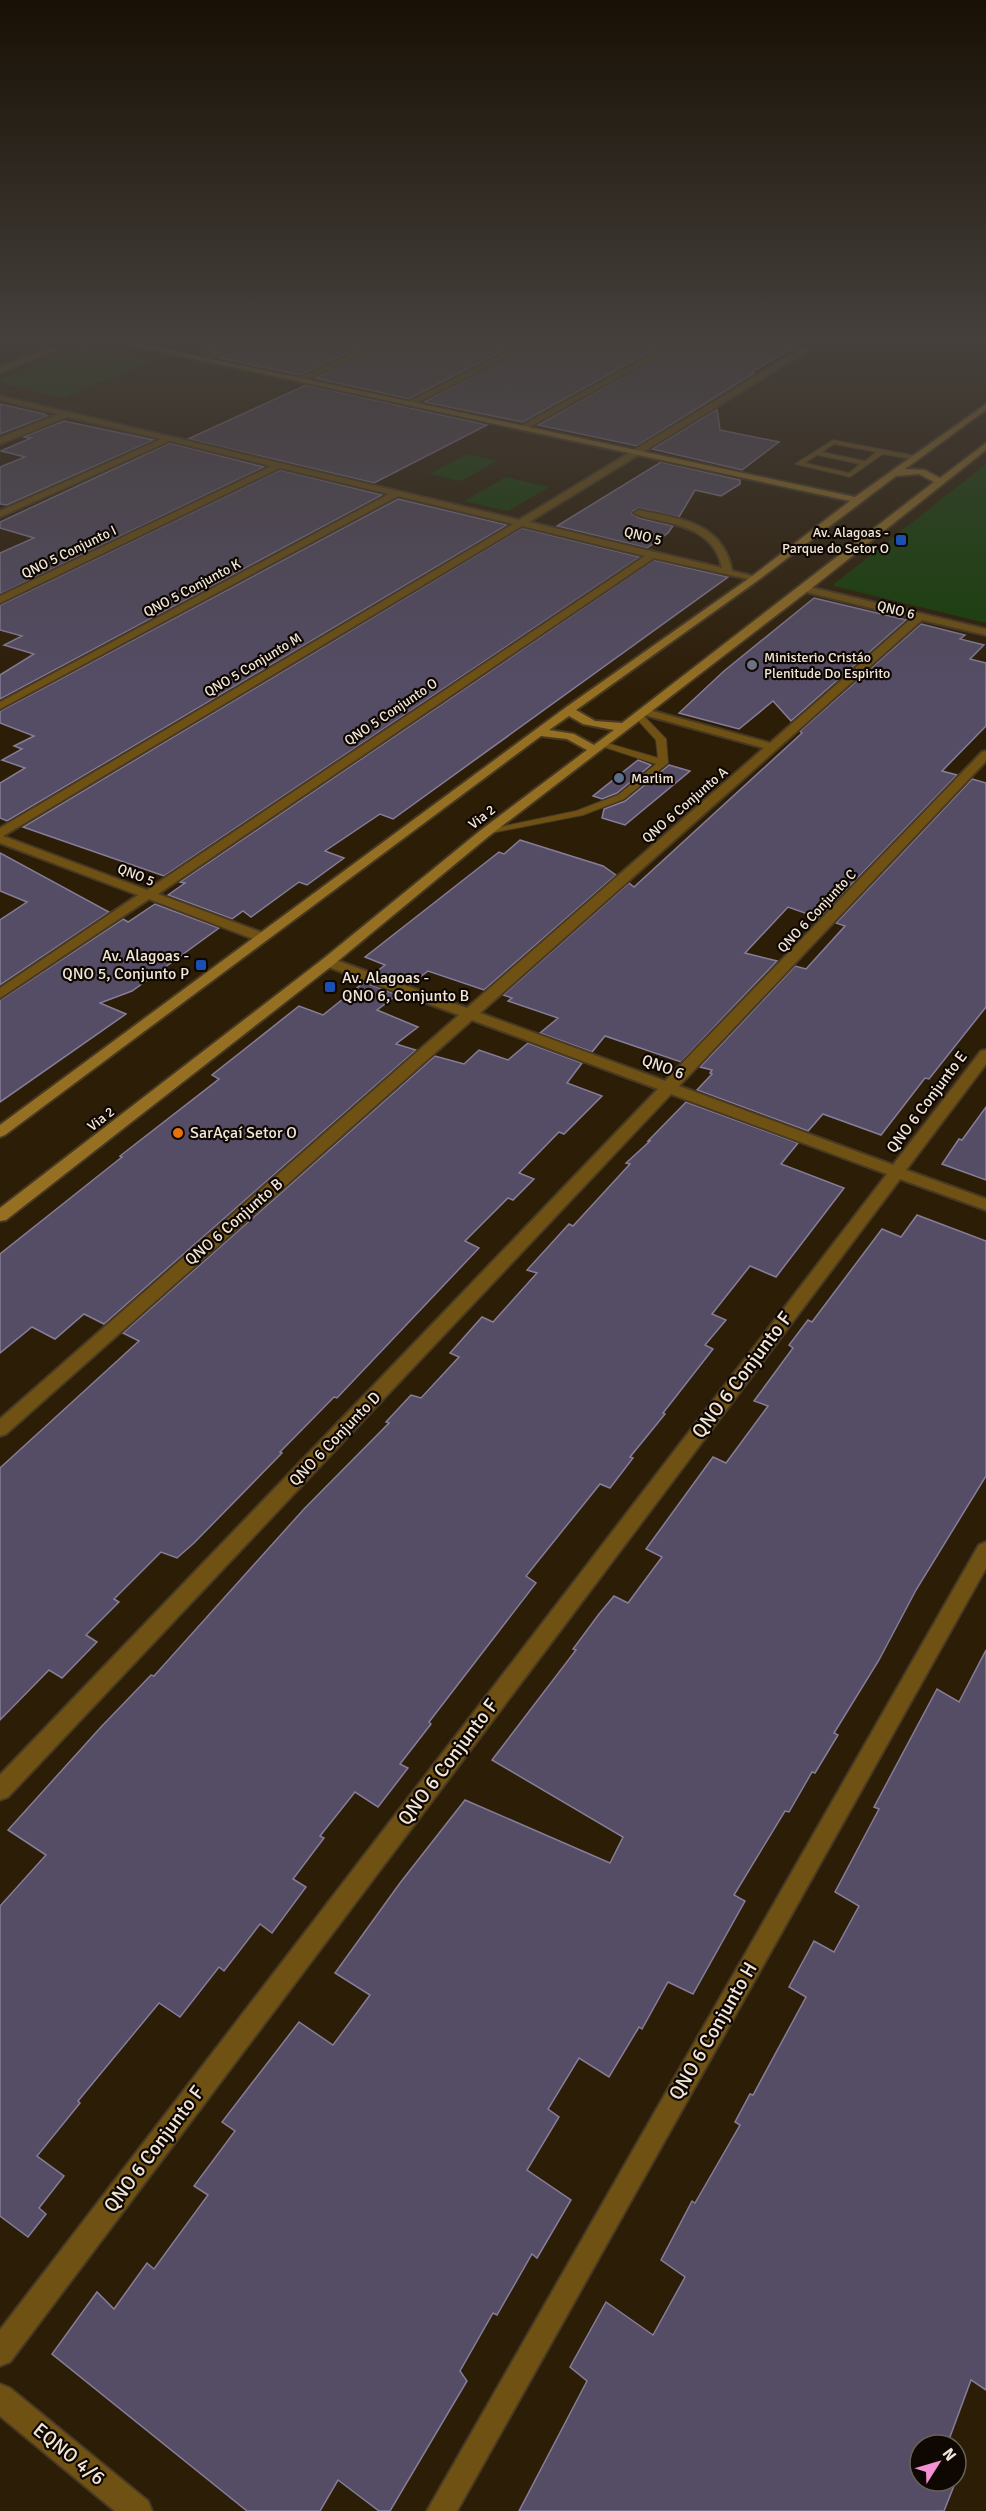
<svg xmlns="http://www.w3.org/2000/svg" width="986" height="2511" viewBox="0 0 986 2511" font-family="Signika,sans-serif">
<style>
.green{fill:#144008}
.building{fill:#554d66;stroke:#867d98;stroke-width:1.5}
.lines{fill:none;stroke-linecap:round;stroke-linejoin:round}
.service-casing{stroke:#483924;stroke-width:2}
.minor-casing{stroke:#483924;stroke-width:4}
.secondary-casing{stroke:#483924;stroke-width:4}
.service{fill:#6f5213;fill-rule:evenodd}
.minor{fill:#6f5213;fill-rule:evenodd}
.secondary{fill:#957022;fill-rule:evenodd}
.transit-dot{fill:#1a4fb4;stroke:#0f0802;stroke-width:2}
.worship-dot{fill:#6b7280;stroke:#0f0802;stroke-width:2}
.service-dot{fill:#5c6f8a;stroke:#0f0802;stroke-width:2}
.food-dot{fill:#e8710a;stroke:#0f0802;stroke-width:2}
.labels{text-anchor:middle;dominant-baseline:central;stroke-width:4.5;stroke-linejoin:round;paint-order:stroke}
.far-poi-label{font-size:14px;fill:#f1e6d9;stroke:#0f0802;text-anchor:start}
.far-street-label{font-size:14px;fill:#f1e6d9;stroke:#0f0802}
.poi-label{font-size:16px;fill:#f1e6d9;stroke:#0f0802;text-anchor:start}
.street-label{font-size:16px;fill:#f1e6d9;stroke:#0f0802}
.near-street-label{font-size:20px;fill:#f1e6d9;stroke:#0f0802}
</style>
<rect width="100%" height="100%" fill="#2c1d07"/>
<!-- green -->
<g class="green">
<path d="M 83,345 L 150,361 L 64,398 L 0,383 L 0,380 Z"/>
<path d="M 467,454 L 497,461 L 461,481 L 430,474 Z"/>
<path d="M 986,464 L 986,623 L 834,586 L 834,584 Z"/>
<path d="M 506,477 L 549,487 L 508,511 L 464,501 Z"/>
</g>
<!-- building -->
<g class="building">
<path d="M 203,341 L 233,341 L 205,354 L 201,354 Z"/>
<path d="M 252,341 L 373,341 L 300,375 L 220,358 Z"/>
<path d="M 392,341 L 522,341 L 409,399 L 315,378 Z"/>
<path d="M 540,341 L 669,341 L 523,422 L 424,402 Z"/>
<path d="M 686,341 L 805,341 L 752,372 L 754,373 L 637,446 L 538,425 Z"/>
<path d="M 306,385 L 410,408 L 487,425 L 374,483 L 188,439 Z"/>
<path d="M 0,404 L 44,414 L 48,416 L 0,434 Z"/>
<path d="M 717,409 L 720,430 L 779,442 L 742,470 L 652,449 Z"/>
<path d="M 64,421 L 154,440 L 7,505 L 0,504 L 0,467 L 25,457 L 1,451 L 31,438 L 23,437 Z"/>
<path d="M 170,443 L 264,467 L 0,594 L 0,553 L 34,538 L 0,528 L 0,522 Z"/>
<path d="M 661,462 L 740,480 L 740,484 L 721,496 L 695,490 L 679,517 L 639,508 L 633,511 L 632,514 L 639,518 L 673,526 L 668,533 L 647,548 L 557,526 Z"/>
<path d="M 280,470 L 382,495 L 0,699 L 0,675 L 34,654 L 4,645 L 22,636 L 0,630 L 0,605 Z"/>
<path d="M 398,499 L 507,525 L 7,821 L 0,818 L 0,783 L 25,768 L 2,760 L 22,749 L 14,746 L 34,736 L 0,723 L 0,711 Z"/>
<path d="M 522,528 L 640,557 L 164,876 L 23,827 Z"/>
<path d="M 654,560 L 728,577 L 393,819 L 380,814 L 325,851 L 344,858 L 307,885 L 299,882 L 251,917 L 243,911 L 232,919 L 168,895 L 185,883 L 180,882 Z"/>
<path d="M 814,598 L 906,620 L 791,721 L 773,701 L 739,729 L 679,713 L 724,671 Z"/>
<path d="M 921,624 L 965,635 L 960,639 L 984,645 L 970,659 L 986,663 L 986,726 L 942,771 L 957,775 L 819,918 L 788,907 L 745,953 L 777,961 L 681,1062 L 605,1036 L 592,1052 L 540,1033 L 558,1018 L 508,1001 L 512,998 L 503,995 L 629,883 L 634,887 L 802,733 L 800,731 Z"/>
<path d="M 638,760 L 651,765 L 617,793 L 602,799 L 593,796 Z"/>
<path d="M 669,765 L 690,771 L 625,825 L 602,818 L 604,809 L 625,801 Z"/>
<path d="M 972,779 L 986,783 L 986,1007 L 929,1079 L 925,1078 L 881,1135 L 823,1114 L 808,1131 L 697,1090 L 712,1074 L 710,1073 L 712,1070 L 700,1067 L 795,966 L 806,969 L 845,926 L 836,923 Z"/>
<path d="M 520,840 L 603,866 L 616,875 L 484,990 L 428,971 L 410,985 L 376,972 L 385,965 L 365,957 L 499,852 L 504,854 Z"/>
<path d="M 0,853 L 109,912 L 0,985 L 0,920 L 27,902 L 0,891 Z"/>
<path d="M 155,904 L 219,928 L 132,991 L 100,1003 L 126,1014 L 0,1102 L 0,1000 L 123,919 L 128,922 Z"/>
<path d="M 364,982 L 397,995 L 377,1010 L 418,1027 L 396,1044 L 416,1050 L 104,1324 L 84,1314 L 55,1339 L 32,1327 L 0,1353 L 0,1254 L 122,1157 L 120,1156 L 219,1079 L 212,1075 L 299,1006 L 323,1015 Z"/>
<path d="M 528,1043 L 582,1063 L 567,1083 L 602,1096 L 564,1134 L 559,1132 L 519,1173 L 534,1179 L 513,1200 L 508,1198 L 465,1241 L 479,1248 L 337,1398 L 334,1397 L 280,1452 L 282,1453 L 194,1543 L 177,1558 L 161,1552 L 114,1599 L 119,1602 L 86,1635 L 97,1642 L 62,1678 L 49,1670 L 0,1720 L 0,1468 L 139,1341 L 123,1333 L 435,1056 L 464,1064 L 479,1050 L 508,1060 Z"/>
<path d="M 686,1102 L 798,1143 L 781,1164 L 844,1188 L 776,1277 L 750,1266 L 712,1314 L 726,1320 L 705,1345 L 713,1349 L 663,1413 L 665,1414 L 630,1457 L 633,1458 L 610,1488 L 600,1484 L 526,1576 L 536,1583 L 429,1722 L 431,1724 L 400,1764 L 408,1768 L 378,1807 L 355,1792 L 320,1836 L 324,1838 L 293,1879 L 306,1887 L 272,1933 L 260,1924 L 224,1971 L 219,1967 L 180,2017 L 159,2003 L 78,2101 L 80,2103 L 37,2156 L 64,2176 L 39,2208 L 46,2214 L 28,2237 L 0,2216 L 0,1906 L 46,1855 L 8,1830 L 101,1727 L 151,1675 L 154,1676 L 304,1509 L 389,1423 L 386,1422 L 411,1395 L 421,1398 L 459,1357 L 450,1353 L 482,1317 L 493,1322 L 537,1273 L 527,1270 L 569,1224 L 573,1226 L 630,1164 L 626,1163 L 650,1141 L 648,1141 Z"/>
<path d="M 986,1107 L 986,1180 L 942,1164 L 959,1139 L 962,1140 Z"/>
<path d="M 917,1215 L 986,1241 L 986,1476 L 916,1590 L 879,1660 L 834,1733 L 838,1735 L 815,1773 L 812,1772 L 789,1812 L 785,1811 L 734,1895 L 745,1901 L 693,1994 L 668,1982 L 642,2029 L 639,2027 L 609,2077 L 579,2058 L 548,2109 L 559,2117 L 527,2170 L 571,2200 L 537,2258 L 532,2254 L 497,2315 L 493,2313 L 460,2371 L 467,2381 L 390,2511 L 379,2511 L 338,2480 L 320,2511 L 247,2511 L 52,2354 L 97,2292 L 114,2309 L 147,2263 L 154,2269 L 208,2195 L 194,2186 L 235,2131 L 222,2122 L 299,2022 L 333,2045 L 370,1995 L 335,1973 L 400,1883 L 465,1800 L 610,1863 L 623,1837 L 492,1760 L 576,1650 L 573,1649 L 599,1614 L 614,1596 L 628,1603 L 662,1557 L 646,1549 L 713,1457 L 726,1463 L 768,1406 L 754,1401 L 793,1348 L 789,1345 L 808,1320 L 812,1322 L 882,1229 L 901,1237 Z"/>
<path d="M 986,1650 L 986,2390 L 971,2380 L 947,2445 L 920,2445 L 920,2481 L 956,2481 L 956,2453 L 965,2458 L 944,2511 L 519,2511 L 587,2381 L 570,2367 L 606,2302 L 653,2335 L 685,2277 L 661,2260 L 692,2201 L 695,2203 L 740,2125 L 735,2122 L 750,2094 L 753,2095 L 806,1997 L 789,1987 L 814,1941 L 834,1952 L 859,1906 L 835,1892 L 879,1809 L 874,1807 L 937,1689 L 959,1702 Z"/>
</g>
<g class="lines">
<!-- service casing -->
<g class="service-casing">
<g id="service">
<path d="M 833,440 L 916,456 L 920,458 L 916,460 L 883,454 L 850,477 L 795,464 ZM 834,444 L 876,452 L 865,461 L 822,452 ZM 817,455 L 860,464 L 849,473 L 805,463 Z"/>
<path d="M 636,714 L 642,714 L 666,739 L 668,763 L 624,799 L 583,815 L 481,835 L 481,831 L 576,811 L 618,795 L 656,764 L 595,744 L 600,741 L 658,758 L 656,740 L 636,718 Z"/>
</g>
</g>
<!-- minor casing -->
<g class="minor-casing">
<g id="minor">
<path d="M 239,341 L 250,341 L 205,362 L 198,360 Z"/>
<path d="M 380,341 L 390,341 L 301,382 L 294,380 Z"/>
<path d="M 528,341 L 538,341 L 411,406 L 404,404 Z"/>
<path d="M 675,341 L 684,341 L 524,430 L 517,428 Z"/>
<path d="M 802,348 L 809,350 L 529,522 L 722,568 C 716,535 687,526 657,520 C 650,518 641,517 634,513 L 639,510 C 680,519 723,522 732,571 L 757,577 L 757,581 L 654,558 L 158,894 L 266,934 L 268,937 L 266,940 L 256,940 L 149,899 L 0,998 L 0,988 L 138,895 L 0,843 L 0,828 L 513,524 L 398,496 L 0,709 L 0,702 L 389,494 L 280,468 L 0,603 L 0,596 L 271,466 L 170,441 L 0,517 L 0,511 L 161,439 L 67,417 L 0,444 L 0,438 L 58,414 L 0,400 L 0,396 L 519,520 ZM 522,526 L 645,556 L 147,890 L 3,836 Z"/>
<path d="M 48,349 L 55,351 L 0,372 L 0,367 Z"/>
<path d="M 805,586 L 986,629 L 986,635 L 922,620 L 480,1013 L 665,1081 L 982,752 L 986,751 L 986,761 L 679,1086 L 893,1165 L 981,1051 L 986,1050 L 986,1064 L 906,1170 L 986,1199 L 986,1210 L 900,1179 L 10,2362 L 0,2366 L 0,2330 L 887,1174 L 671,1094 L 8,1797 L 0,1800 L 0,1775 L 658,1089 L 472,1020 L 6,1434 L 0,1436 L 0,1419 L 459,1015 L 323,965 L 321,962 L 323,959 L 333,959 L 467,1008 L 764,748 L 641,714 L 641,710 L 649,710 L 770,743 L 912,618 L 802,591 L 802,587 Z"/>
<path d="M 986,1542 L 986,1568 L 457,2511 L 427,2511 L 979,1545 Z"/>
<path d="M 0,2384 L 10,2388 L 148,2501 L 152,2511 L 115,2511 L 0,2416 Z"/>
</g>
</g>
<!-- secondary casing -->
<g class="secondary-casing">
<path id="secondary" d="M 112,341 L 128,341 L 855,497 L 986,404 L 986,410 L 905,469 L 925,470 L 940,478 L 986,443 L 986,450 L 808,591 L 489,836 L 333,965 L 6,1220 L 0,1221 L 0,1208 L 323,959 L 481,830 L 587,750 L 567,739 L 541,736 L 5,1135 L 0,1137 L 0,1125 L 565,708 L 751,577 L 850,501 ZM 919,474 L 934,482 L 622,723 L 595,721 L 576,710 L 757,581 L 896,476 ZM 569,716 L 583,724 L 614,730 L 594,745 L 574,734 L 549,730 Z"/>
</g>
<!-- service -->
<use href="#service" class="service"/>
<!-- minor -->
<use href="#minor" class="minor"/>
<!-- secondary -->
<use href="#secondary" class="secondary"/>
</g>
<!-- sky -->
<linearGradient id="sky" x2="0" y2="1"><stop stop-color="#181004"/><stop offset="0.49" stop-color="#45403c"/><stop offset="1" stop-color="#45403c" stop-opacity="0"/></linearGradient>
<rect width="986" height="693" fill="url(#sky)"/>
<!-- markers -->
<g class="transit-dot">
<rect x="895" y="534" width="12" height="12" rx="3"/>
<rect x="195" y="959" width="12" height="12" rx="3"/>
<rect x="324" y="981" width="12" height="12" rx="3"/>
</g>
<circle class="worship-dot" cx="752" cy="665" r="6"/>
<circle class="service-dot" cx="619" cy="778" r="6"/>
<circle class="food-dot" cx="178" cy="1133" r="6"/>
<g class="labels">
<!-- far-poi labels -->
<g class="far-poi-label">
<text x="889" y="532" text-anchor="end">Av. Alagoas -<tspan x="889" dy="16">Parque do Setor O</tspan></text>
<text x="764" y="657">Ministerio Cristáo<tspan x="764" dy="16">Plenitude Do Espirito</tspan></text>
<text x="631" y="778">Marlim</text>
</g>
<!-- far-street labels -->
<g class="far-street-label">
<text transform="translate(643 536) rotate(14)">QNO 5</text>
<text transform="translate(69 552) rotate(-26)">QNO 5 Conjunto I</text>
<text transform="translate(192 588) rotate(-28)">QNO 5 Conjunto K</text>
<text transform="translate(896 610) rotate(14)">QNO 6</text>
<text transform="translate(253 665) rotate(-31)">QNO 5 Conjunto M</text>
<text transform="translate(391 712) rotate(-34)">QNO 5 Conjunto O</text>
<text transform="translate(685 805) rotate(-41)">QNO 6 Conjunto A</text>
<text transform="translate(482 817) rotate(-38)">Via 2</text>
<text transform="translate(136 875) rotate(21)">QNO 5</text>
<text transform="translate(817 911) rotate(-47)">QNO 6 Conjunto C</text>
<text transform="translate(101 1119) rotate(-38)">Via 2</text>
</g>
<!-- poi labels -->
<g class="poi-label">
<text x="189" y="956" text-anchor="end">Av. Alagoas -<tspan x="189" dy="18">QNO 5, Conjunto P</tspan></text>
<text x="342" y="978">Av. Alagoas -<tspan x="342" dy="18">QNO 6, Conjunto B</tspan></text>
<text x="190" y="1133">SarAçaí Setor O</text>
</g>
<!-- street labels -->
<g class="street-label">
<text transform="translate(663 1067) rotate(20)">QNO 6</text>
<text transform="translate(927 1102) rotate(-53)">QNO 6 Conjunto E</text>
<text transform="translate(234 1222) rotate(-41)">QNO 6 Conjunto B</text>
<text transform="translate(335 1439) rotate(-46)">QNO 6 Conjunto D</text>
</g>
<!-- near-street labels -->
<g class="near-street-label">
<text transform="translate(742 1375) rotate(-53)">QNO 6 Conjunto F</text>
<text transform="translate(448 1762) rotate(-53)">QNO 6 Conjunto F</text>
<text transform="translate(713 2031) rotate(-60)">QNO 6 Conjunto H</text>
<text transform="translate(154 2149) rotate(-53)">QNO 6 Conjunto F</text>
<text transform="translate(69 2454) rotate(39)">EQNO 4/6</text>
</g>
</g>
<!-- north arrow -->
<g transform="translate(938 2463) rotate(53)"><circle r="28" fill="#0f0802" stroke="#696158" stroke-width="1.5"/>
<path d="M0-4.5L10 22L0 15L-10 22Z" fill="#f491d4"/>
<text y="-9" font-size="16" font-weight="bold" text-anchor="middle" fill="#f1e6d9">N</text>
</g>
</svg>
